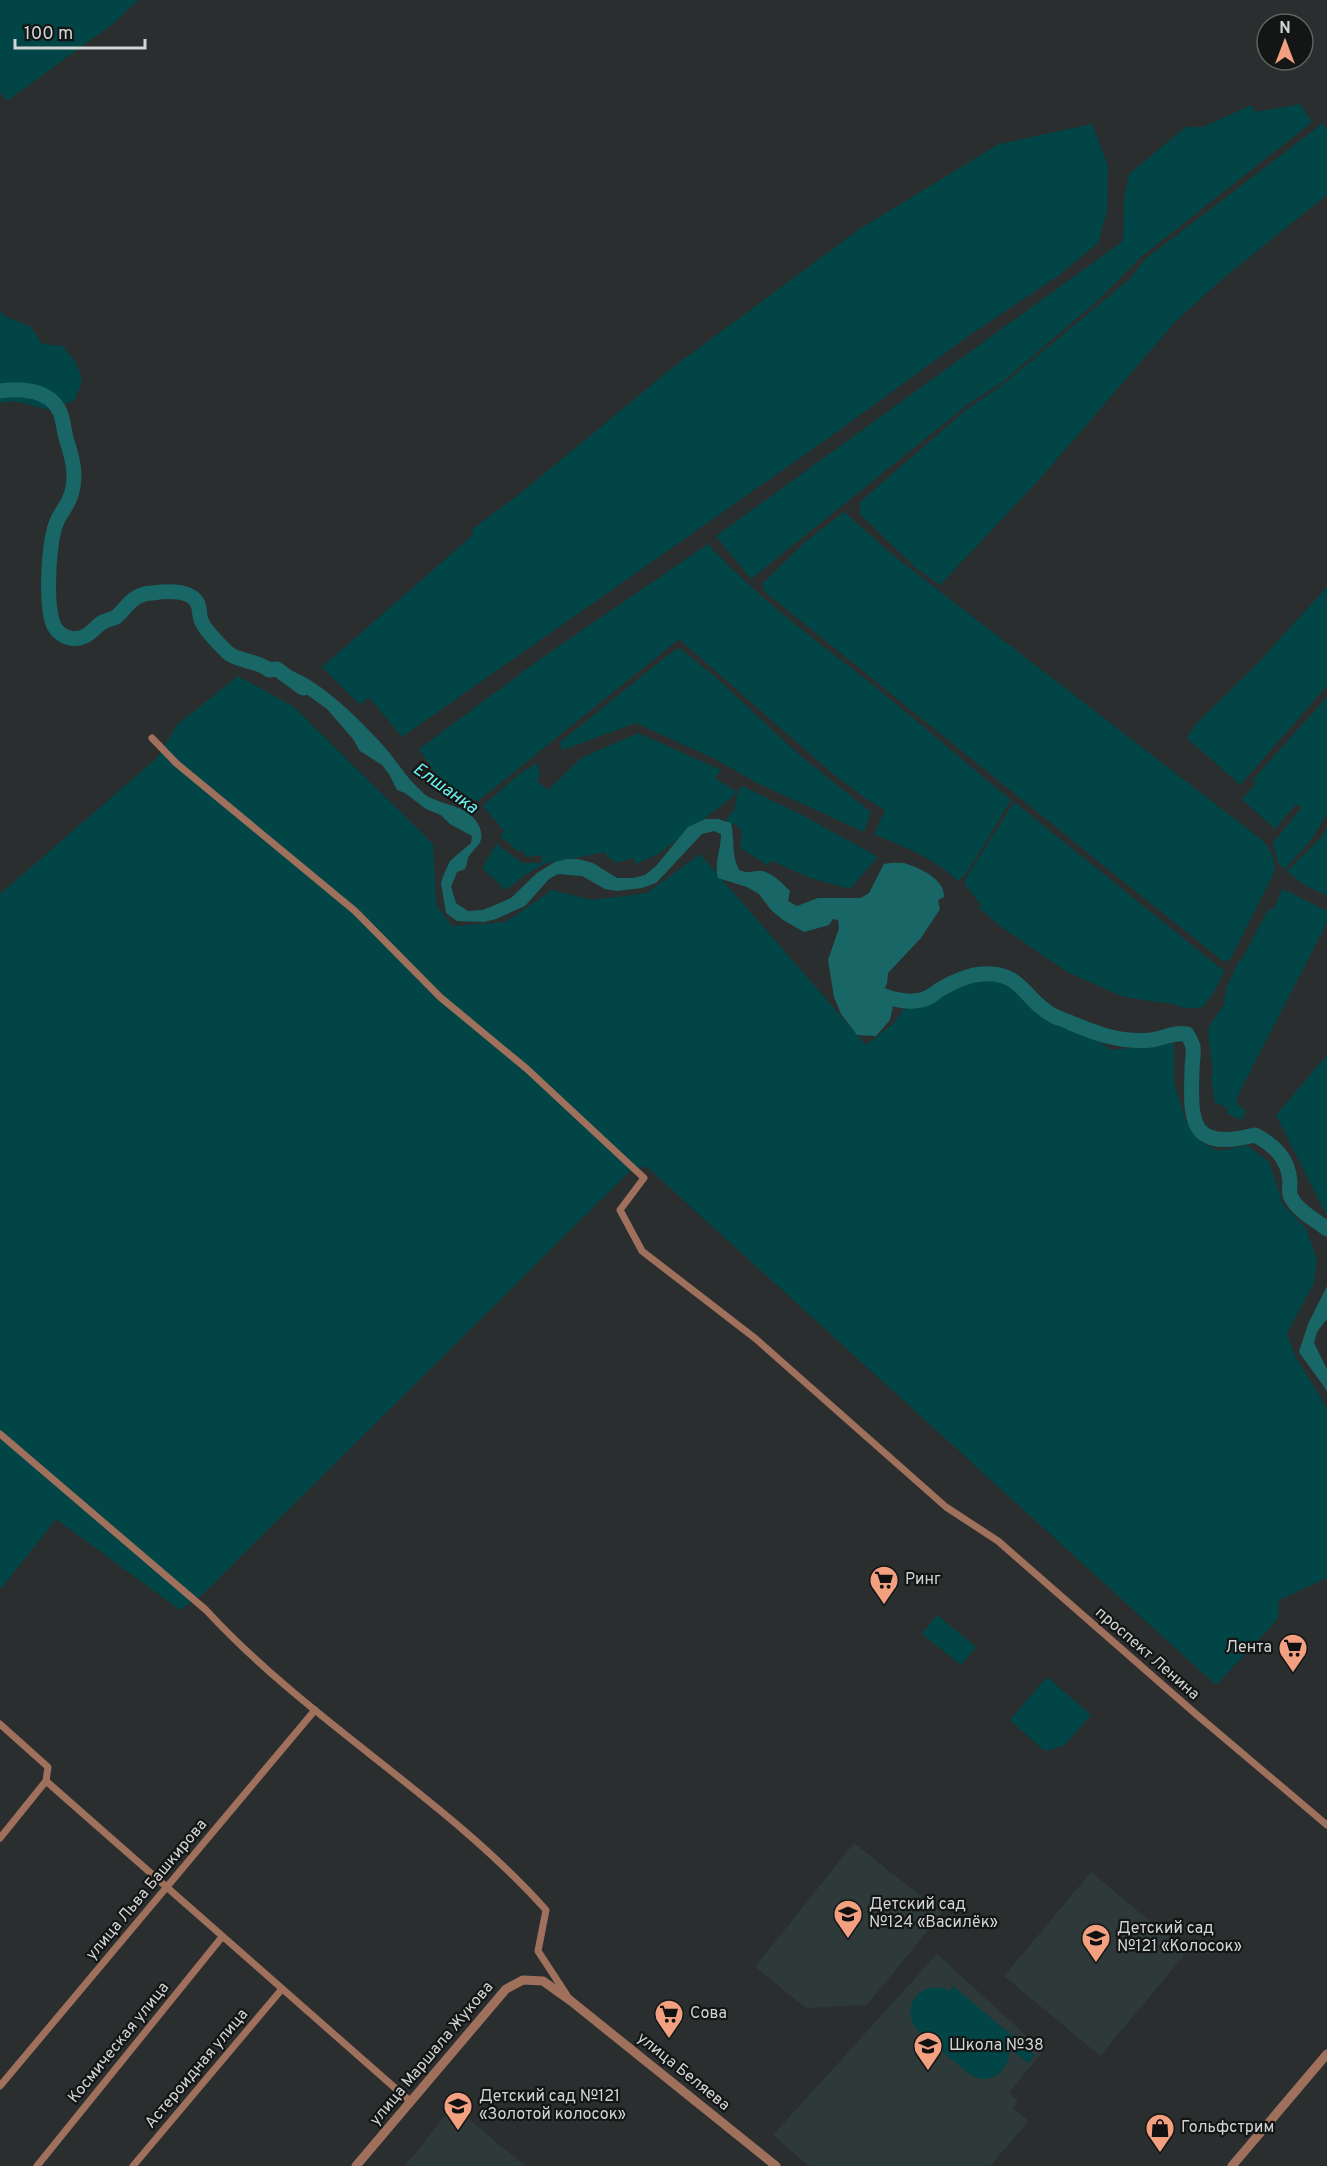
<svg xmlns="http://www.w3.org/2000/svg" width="1327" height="2166" viewBox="0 0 1327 2166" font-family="Overpass,sans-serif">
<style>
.built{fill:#2e3939}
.green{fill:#024546}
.water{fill:#196666}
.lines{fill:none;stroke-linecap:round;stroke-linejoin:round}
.river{stroke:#196666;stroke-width:15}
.minor{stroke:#9f705c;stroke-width:7}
.tertiary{stroke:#9f705c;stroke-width:9}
.labels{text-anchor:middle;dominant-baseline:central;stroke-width:4.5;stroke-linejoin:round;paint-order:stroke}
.poi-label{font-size:16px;fill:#d3d5d5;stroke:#141616;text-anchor:start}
.street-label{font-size:16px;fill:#d3d5d5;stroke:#141616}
.water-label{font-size:18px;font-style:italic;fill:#69f2f2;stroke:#141616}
</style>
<rect width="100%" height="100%" fill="#2b2e2e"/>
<!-- built -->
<g class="built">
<path d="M 854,1843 L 942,1913 L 867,2005 L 806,2008 L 755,1967 Z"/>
<path d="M 1091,1872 L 1187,1952 L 1100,2056 L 1004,1976 Z"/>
<path d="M 937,1954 L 1043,2051 L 1009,2093 L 1018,2101 L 1013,2108 L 1029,2121 L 990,2166 L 809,2166 L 773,2135 Z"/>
<path d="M 453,2106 L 525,2166 L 405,2166 Z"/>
</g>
<!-- green -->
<g class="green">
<path d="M 0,0 L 138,0 L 114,23 L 7,101 L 0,92 Z"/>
<path d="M 1300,104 L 1312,122 L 1141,257 L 1096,302 L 1000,384 L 972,401 L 751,579 L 716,536 L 1123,241 L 1124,198 L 1129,174 L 1186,127 L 1203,127 L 1251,105 L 1256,112 Z"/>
<path d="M 1323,123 L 1327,129 L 1327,195 L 1227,275 L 1176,321 L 1038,481 L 940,585 L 917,569 L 860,514 L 860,502 L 967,409 L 1001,386 L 1132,277 L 1144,260 Z"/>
<path d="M 1092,124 L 1108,166 L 1107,211 L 1098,243 L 1058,276 L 971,334 L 834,434 L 402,737 L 369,697 L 360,705 L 322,667 L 474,534 L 471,530 L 522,492 L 672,368 L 861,228 L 999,144 Z"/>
<path d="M 0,311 L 5,316 L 31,327 L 42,344 L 63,346 L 77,364 L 82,381 L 75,400 L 49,410 L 14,401 L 0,403 Z"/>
<path d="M 844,512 L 894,556 L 1262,840 C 1271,850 1276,860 1274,873 L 1230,960 L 1223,961 C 1070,839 918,715 765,592 L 762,584 L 805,542 Z"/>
<path d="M 708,544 C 753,594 811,637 864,678 C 914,717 961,760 1011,800 L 966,874 L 958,881 C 935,858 903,847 874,834 L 885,810 L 868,800 L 832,773 L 679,639 L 478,801 C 447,794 436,774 419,749 L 543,657 Z"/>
<path d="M 1327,587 L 1327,686 L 1240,785 L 1187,738 L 1195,725 L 1259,662 Z"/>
<path d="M 679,648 L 712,674 L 797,753 L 871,812 L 864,832 L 755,782 L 715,759 L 636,723 L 563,750 L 559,743 L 668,655 Z"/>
<path d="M 238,676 L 294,707 L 433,844 L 436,905 L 452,926 L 506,922 L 552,890 L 592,900 L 647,893 L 700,854 L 866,1045 L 894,1023 L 905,1007 L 982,979 L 1007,982 L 1020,993 L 1112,1050 L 1174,1043 L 1174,1083 L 1186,1121 L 1203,1143 L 1219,1151 L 1247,1145 L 1269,1162 L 1283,1205 L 1306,1228 L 1317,1260 L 1314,1283 L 1287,1333 L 1295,1356 L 1327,1408 L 1327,1578 L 1279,1600 L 1278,1619 L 1216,1685 L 646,1166 L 628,1173 L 203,1594 L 180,1610 L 56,1519 L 0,1590 L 0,894 L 157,758 L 177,725 Z"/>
<path d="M 1327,697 L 1327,814 L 1311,840 L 1285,869 L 1279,865 L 1273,843 L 1301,808 L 1296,804 L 1275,829 L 1242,799 L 1257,783 L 1252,781 Z"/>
<path d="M 638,733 L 721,770 L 715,778 L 735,791 L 735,795 L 660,853 L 636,864 L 633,858 L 617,863 L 606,856 L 605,852 L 544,864 L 525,875 L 506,890 L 482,868 L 497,843 L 500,847 L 522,863 L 543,863 L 541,855 L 527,857 L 522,850 L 519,852 L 500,836 L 504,831 L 483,806 L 520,773 L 537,763 L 540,776 L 537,781 L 548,790 L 581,758 Z"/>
<path d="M 742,786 L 802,815 L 878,857 L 850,889 L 810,878 L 772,861 L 767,865 L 740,848 L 742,831 L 737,826 L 725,821 L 734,810 L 738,791 Z"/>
<path d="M 1014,802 L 1224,971 L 1215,990 L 1204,1006 L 1199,1008 L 1185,1008 L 1172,1004 L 1131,998 L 1119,995 L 1067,972 L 1000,926 L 979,908 L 981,905 L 965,884 L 965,880 Z"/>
<path d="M 1327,827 L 1327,896 L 1303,884 L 1287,871 L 1321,838 Z"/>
<path d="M 1283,889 L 1327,911 L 1327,923 L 1237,1097 L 1237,1104 L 1246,1111 L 1242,1120 L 1228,1114 L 1227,1107 L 1215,1103 L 1211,1078 L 1213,1072 L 1208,1031 L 1212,1022 L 1225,1003 L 1223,1000 L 1227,992 L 1226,988 L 1239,961 L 1241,961 L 1269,908 L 1273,910 Z"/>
<path d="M 1327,1055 L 1327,1216 L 1276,1115 Z"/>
<path d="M 937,1615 L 976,1647 L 961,1665 L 922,1634 Z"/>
<path d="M 1047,1677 L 1091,1715 L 1065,1745 L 1045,1751 L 1010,1720 Z"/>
<path d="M 953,1986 L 1035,2055 L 1028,2063 L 1009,2048 C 1011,2071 989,2088 968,2073 L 916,2029 C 899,2005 923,1978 949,1991 Z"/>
</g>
<!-- water -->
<g class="water">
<path d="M 281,667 C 317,677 354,714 379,741 C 393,755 402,772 417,787 C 420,789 423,794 427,796 C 445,806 472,806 480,828 C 485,843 476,846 469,856 C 467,859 467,865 465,869 L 457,872 L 451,887 L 456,903 L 468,911 L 483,910 L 511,898 L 537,873 L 555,862 L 567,859 L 578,859 L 593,863 L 617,878 L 633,878 L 645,875 L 656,866 L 688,827 L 705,819 L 718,819 L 731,823 C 735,840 731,855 739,870 C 747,873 749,872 757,871 C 769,869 782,883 790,891 L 788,901 L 797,906 L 818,898 L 861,898 L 869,893 L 884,864 C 891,863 901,862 907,864 C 922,869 945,880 944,897 L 938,900 L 940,909 L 921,938 L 888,973 L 887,984 L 881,993 C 883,1000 887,1001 894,1001 L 890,1020 L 876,1036 L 857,1035 L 841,1014 L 834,997 L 828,960 L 839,928 L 838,920 L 833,919 L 829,925 L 804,932 L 783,920 L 771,910 L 759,894 L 747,887 L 718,878 C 714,862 721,850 721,834 L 714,831 L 702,834 L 656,883 L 642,888 L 617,891 L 605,889 L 582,876 L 558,874 L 549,879 L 525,906 L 496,919 L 484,922 L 457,921 L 446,913 L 441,883 L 444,874 L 450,861 L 471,843 L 472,836 L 450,824 L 441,815 L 426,809 L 405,793 L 397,790 L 389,774 L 382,765 L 360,751 L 353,739 L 327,709 L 306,694 L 280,679 L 289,676 Z"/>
<path d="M 1327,1286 L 1327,1319 L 1317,1332 L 1314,1343 L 1327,1369 L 1327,1391 L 1299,1352 L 1308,1324 Z"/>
</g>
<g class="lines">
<!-- river -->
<g class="river">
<path d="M 0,391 C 20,388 50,389 60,412 C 63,419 64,430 66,438 C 71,454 76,469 73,487 C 70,503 65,506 58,519 C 48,539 45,606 54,626 C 60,637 74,642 85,636 C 92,633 97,625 103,622 C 107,620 112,619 116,617 C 124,611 129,600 139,596 C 143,594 148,593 152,593 C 166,591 191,589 198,604 C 200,610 199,617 202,622 C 204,629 222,647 228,653 C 240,662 257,660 269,670 L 277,669 L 303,688"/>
<path d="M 864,983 C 876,997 908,1006 927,998 C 932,996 935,993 939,990 C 951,983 968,975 982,974 C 1023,971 1024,1001 1054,1016 C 1060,1019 1066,1020 1071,1023 C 1097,1034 1122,1043 1151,1040 C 1166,1038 1171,1032 1187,1034 C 1189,1038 1192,1042 1193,1047 C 1194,1054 1192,1063 1192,1070 C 1190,1124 1191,1151 1255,1135 C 1274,1145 1288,1158 1290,1181 C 1290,1187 1288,1194 1292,1199 C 1299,1212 1316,1220 1327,1229"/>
</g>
<!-- minor -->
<g class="minor">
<path d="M 152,738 L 176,763 L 355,911 L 440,997 L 527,1069 L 644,1178 L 620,1210 L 642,1251 L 756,1339 L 946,1507 L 998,1541 L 1197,1715 L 1327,1825"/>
<path d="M 0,1434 L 206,1610 C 308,1721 446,1798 546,1910 L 538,1951 L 568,1997"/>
<path d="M 0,1724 L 48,1767 L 46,1781 L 0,1838"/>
<path d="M 46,1781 L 411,2102"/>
<path d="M 0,2086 L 315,1710"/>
<path d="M 37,2166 L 222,1937"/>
<path d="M 133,2166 L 282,1989"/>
</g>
<!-- tertiary -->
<g class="tertiary">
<path d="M 356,2166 L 506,1989 L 523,1980 L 543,1981 L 571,2001 L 776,2166"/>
<path d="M 1232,2166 L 1327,2054"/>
</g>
</g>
<!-- icons -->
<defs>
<g id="supermarket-pin" transform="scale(1.5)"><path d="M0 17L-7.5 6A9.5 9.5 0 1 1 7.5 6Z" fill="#f2a07f" stroke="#141616"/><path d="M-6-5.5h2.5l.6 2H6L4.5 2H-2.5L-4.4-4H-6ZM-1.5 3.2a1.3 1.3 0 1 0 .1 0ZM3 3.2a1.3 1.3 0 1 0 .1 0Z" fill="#111"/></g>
<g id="school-pin" transform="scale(1.5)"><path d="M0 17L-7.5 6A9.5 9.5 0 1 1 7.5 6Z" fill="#f2a07f" stroke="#141616"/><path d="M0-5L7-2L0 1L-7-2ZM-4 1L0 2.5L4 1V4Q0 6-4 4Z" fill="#111"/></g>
<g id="shop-pin" transform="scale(1.5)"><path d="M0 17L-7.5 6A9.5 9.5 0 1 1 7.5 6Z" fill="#f2a07f" stroke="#141616"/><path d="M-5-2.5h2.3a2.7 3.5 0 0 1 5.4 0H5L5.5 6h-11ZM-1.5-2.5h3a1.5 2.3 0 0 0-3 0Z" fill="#111"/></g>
</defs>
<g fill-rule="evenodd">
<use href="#supermarket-pin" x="884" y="1580"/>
<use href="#supermarket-pin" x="1293" y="1648"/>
<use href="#school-pin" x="848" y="1914"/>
<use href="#school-pin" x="1096" y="1938"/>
<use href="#supermarket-pin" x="669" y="2014"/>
<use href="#school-pin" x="928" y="2046"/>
<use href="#school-pin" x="458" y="2106"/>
<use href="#shop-pin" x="1160" y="2128"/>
</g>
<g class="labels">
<!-- poi labels -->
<g class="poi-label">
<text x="905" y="1580">Ринг</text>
<text x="1272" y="1648" text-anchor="end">Лента</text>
<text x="869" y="1905">Детский сад<tspan x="869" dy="18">№124 «Василёк»</tspan></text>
<text x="1117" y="1929">Детский сад<tspan x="1117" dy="18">№121 «Колосок»</tspan></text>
<text x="690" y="2014">Сова</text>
<text x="949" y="2046">Школа №38</text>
<text x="479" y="2097">Детский сад №121<tspan x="479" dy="18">«Золотой колосок»</tspan></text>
<text x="1181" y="2128">Гольфстрим</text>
</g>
<!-- street labels -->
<g class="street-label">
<text transform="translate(1147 1654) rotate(41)">проспект Ленина</text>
<text transform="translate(147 1890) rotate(-50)">улица Льва Башкирова</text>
<text transform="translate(119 2043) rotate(-51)">Космическая улица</text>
<text transform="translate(432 2054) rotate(-50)">улица Маршала Жукова</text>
<text transform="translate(197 2069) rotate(-50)">Астероидная улица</text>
<text transform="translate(683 2072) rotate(39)">улица Беляева</text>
</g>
<!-- water labels -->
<g class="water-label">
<text transform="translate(445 789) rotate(35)">Елшанка</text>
</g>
</g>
<!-- north arrow -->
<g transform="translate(1285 42)"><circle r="28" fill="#141616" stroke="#606262" stroke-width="1.5"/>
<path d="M0-4.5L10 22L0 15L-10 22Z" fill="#f2a07f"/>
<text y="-9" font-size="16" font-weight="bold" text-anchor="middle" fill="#d3d5d5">N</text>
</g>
<!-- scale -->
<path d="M15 39v9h130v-9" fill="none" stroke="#d3d5d5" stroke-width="3"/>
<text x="24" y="39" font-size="18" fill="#d3d5d5" stroke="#141616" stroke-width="4.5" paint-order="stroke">100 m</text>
</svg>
